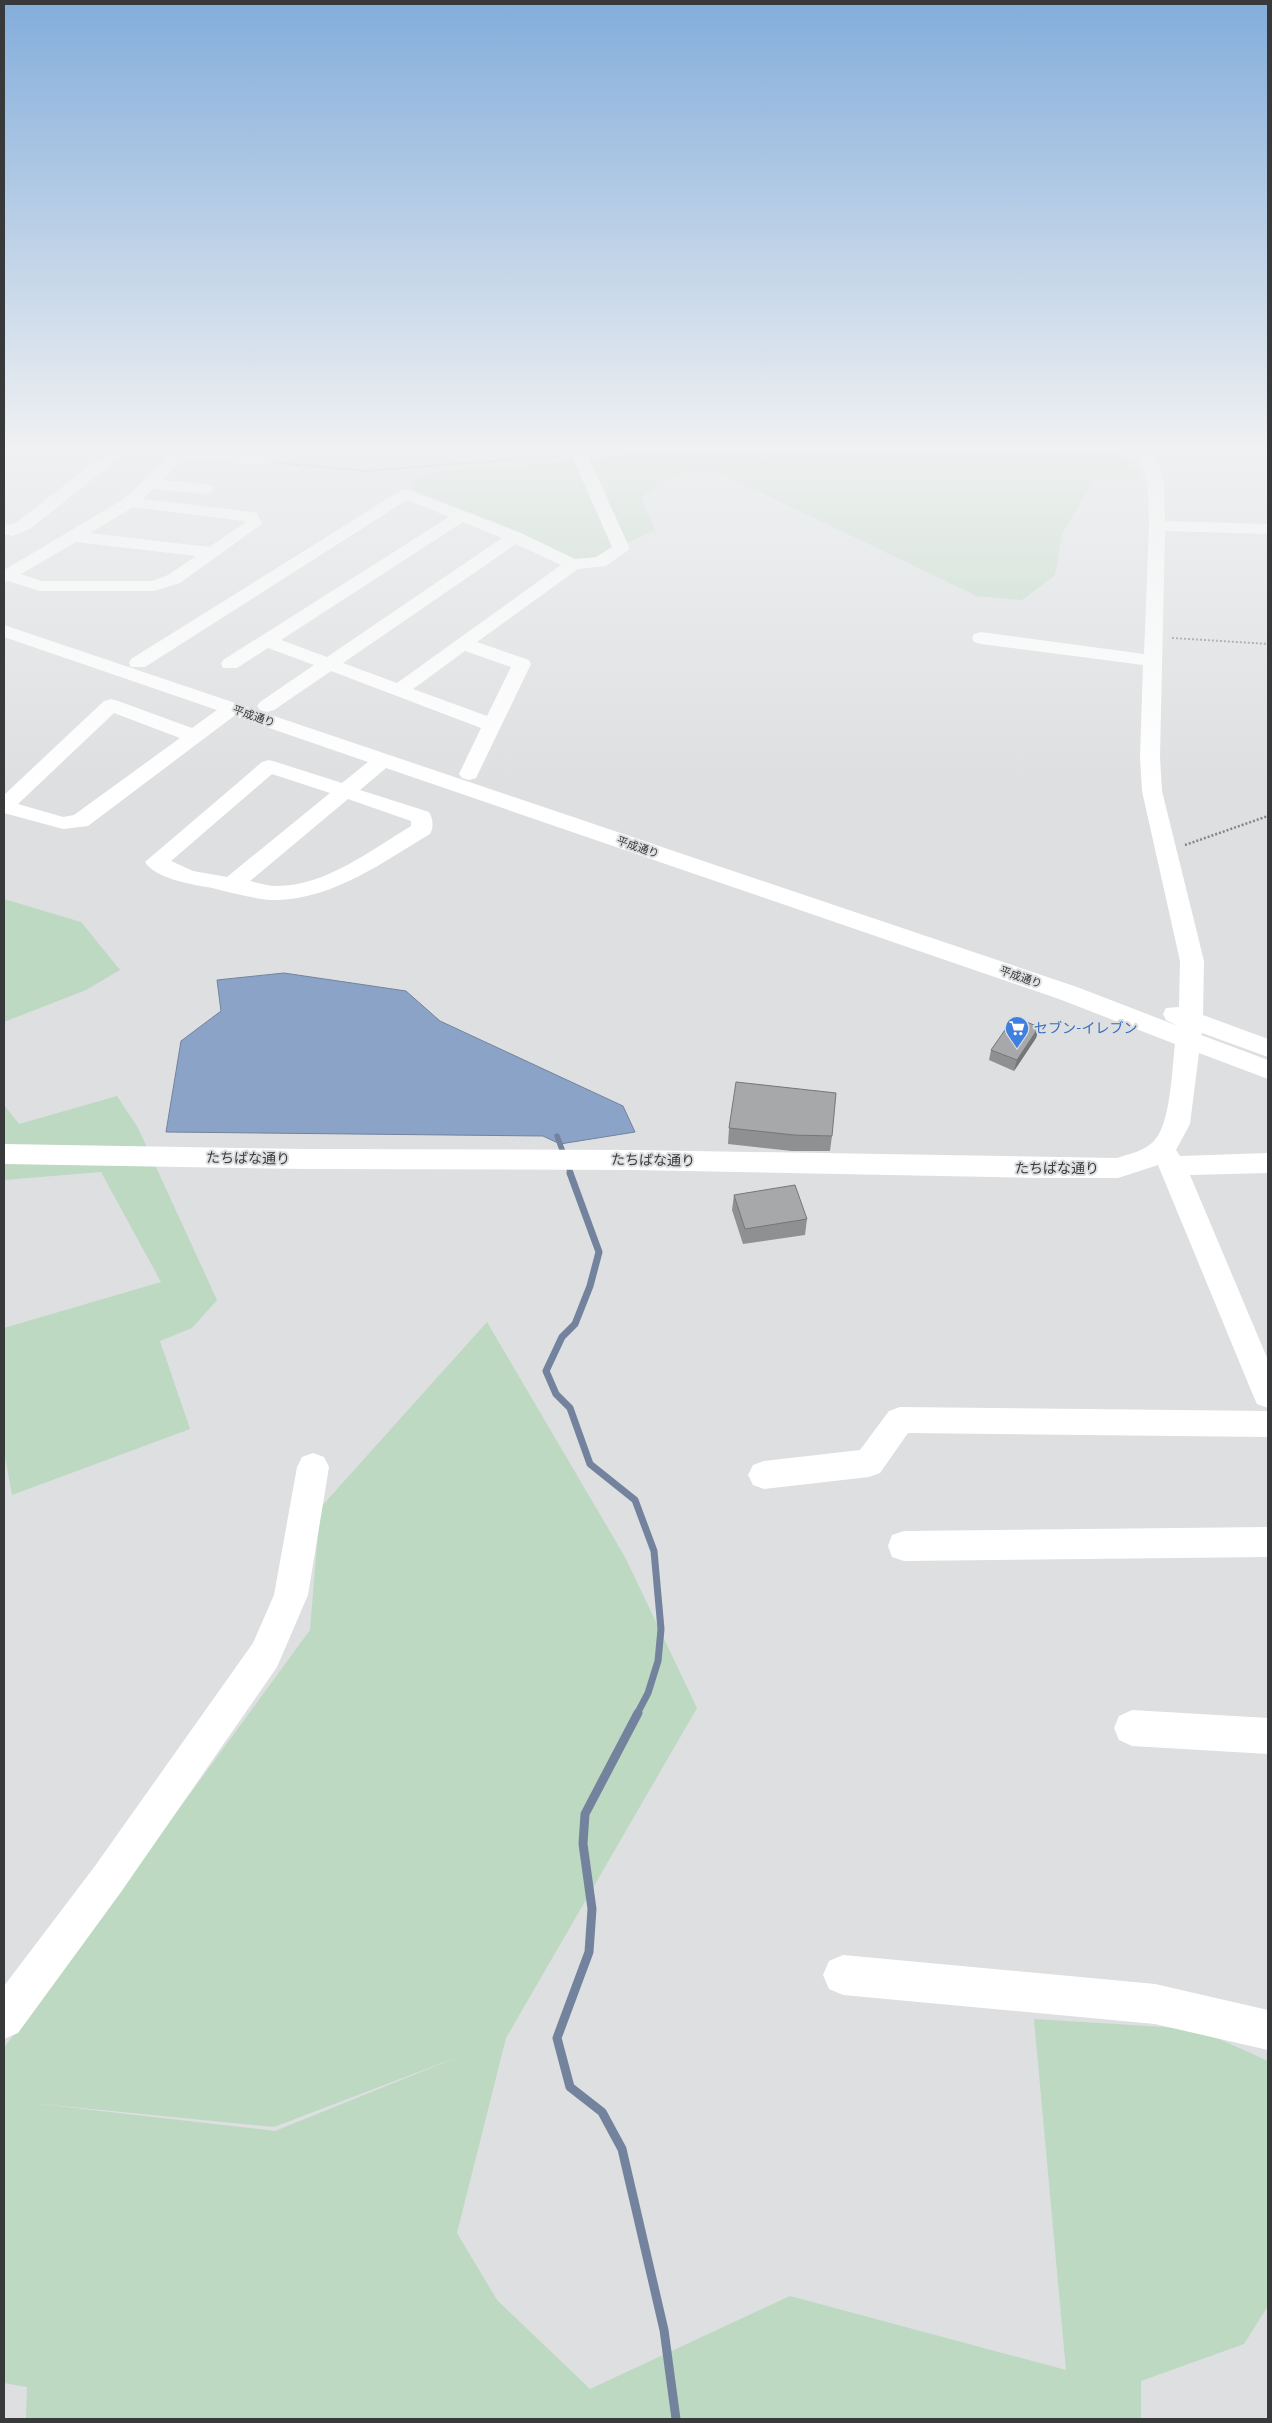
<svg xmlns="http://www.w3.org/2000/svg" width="1272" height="2423" viewBox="0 0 1272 2423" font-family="Quicksand,'Noto Sans JP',sans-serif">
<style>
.built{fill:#ced6de}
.green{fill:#bdd9c2;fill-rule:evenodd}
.water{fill:#8ca3c8;stroke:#73839d}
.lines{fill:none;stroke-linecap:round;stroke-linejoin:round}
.stream-far2{stroke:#73839d;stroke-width:5.5}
.stream-far1{stroke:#73839d;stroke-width:7}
.stream{stroke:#73839d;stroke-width:9}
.path-far1{stroke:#848587;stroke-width:2;stroke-dasharray:2 2;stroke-linecap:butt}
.path{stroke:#848587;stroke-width:2.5;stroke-dasharray:2 2;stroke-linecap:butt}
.minor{fill:#fff;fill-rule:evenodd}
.wall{fill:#8f9092}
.shaded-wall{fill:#747677}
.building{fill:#a6a8aa;stroke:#747677}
.labels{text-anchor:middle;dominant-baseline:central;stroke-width:4;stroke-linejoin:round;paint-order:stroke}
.far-street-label{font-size:11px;fill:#38393a;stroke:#dddfe1}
.shop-label{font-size:14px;fill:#366cbe;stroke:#dddfe1;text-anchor:start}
.street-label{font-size:14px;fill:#38393a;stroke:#dddfe1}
</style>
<rect width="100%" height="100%" fill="#dddfe1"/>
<!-- built -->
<path class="built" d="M 163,448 L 258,448 L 252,457 Z"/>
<!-- green -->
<g class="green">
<path d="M 1124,448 L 1125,454 L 1144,478 L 1094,480 L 1062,534 L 1055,575 L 1022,600 L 977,596 L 716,471 L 683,473 L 641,497 L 655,530 L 584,563 L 536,547 L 502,525 L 414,490 L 407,483 L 434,472 L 552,463 L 665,449 Z"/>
<path d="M 4,899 L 81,922 L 120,970 L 86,990 L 4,1022 Z"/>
<path d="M 117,1096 L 138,1128 L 217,1300 L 192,1328 L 160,1341 L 190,1429 L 12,1495 L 4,1451 L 4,1328 L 161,1282 L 101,1172 L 4,1180 L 4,1105 L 19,1124 Z"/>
<path d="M 487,1322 L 625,1557 L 697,1708 L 506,2038 L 457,2233 L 497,2300 L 590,2389 L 790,2296 L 1066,2370 L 1034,2019 L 1197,2029 L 1268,2061 L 1268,2306 L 1244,2344 L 1141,2381 L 1141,2419 L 26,2419 L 27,2387 L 4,2383 L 4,2048 L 310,1630 L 320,1508 ZM 463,2055 L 275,2131 L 31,2103 L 274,2127 Z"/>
</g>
<!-- water -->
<path class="water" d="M 284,973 L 406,991 L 440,1021 L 623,1106 L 635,1132 L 560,1144 L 543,1136 L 166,1132 L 181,1041 L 221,1011 L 217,980 Z"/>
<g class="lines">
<!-- stream-far2 -->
<path class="stream-far2" d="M 557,1136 L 571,1174"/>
<!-- stream-far1 -->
<path class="stream-far1" d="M 570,1173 L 599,1252 L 590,1286 L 575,1324 L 562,1337 L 546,1371 L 556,1394 L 570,1408 L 590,1464 L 635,1500 L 654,1551 L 661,1629 L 658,1661 L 648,1693 L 637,1714"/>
<!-- stream -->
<path class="stream" d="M 638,1713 L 585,1814 L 583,1844 L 592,1909 L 589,1952 L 557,2038 L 570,2087 L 602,2112 L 622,2149 L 664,2330 L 676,2419"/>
<!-- path-far1 -->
<g class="path-far1">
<path d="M 276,463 L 365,471 L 561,456"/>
<path d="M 1172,638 L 1268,644"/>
</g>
<!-- path -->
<path class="path" d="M 1185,845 L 1268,816"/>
<!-- minor -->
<g class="minor">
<path d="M 4,448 L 21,448 L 19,451 L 4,455 Z"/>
<path d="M 113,448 L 131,448 L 30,529 L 12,536 L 4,534 L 4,524 L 10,525 L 18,521 Z"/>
<path d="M 131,448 L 189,448 L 253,455 L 258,448 L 274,448 L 263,463 L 257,465 L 185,457 L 162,480 L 205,484 L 211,486 L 213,489 L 211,492 L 205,494 L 153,489 L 143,499 L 251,512 L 257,513 L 262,524 L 180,583 L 154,591 L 40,591 L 8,581 L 4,582 L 4,570 L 124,499 L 169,456 L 139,453 ZM 133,507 L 244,521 L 245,523 L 209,547 L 90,533 ZM 76,542 L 196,556 L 168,575 L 152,581 L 41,581 L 21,574 Z"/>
<path d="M 589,448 L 642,448 L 634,453 L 589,458 L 630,549 L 606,566 L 578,569 L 477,642 L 529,660 L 531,664 L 476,778 L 469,780 L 462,778 L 459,774 L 481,728 L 331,671 L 274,710 L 267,712 L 260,710 L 257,706 L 260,702 L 314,665 L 268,648 L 237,668 L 223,668 L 221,664 L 223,660 L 449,517 L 407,500 L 145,667 L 131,667 L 129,663 L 131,659 L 400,491 L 406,489 L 521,533 L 575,559 L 596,557 L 612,547 L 571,454 L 573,451 ZM 463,522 L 502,538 L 327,657 L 281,640 ZM 516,544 L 561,565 L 397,683 L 343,663 ZM 465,651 L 511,667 L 487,716 L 413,689 Z"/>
<path d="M 1138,448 L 1154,448 L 1164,485 L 1165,521 L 1268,524 L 1268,534 L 1165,531 L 1160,757 L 1162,791 L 1204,961 L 1203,1015 L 1268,1039 L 1268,1057 L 1202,1033 L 1201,1035 L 1268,1060 L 1268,1079 L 1199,1053 L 1190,1124 L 1176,1150 L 1180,1156 L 1268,1153 L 1268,1173 L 1190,1175 L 1268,1360 L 1268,1408 L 1257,1404 L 1253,1395 L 1158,1165 L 1118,1178 L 1038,1178 L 634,1170 L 307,1169 L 4,1164 L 4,1144 L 307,1149 L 634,1150 L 1117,1158 C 1129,1154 1144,1151 1153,1142 C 1171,1125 1172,1068 1175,1044 L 1059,999 L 386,768 L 360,790 L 429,812 C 433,819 434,827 430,834 C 383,862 335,898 278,900 C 259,901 227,891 207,887 C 189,884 155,878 145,862 L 262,762 L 269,760 L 276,762 L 342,783 L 368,762 L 234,716 L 88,826 L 63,829 L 4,813 L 4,795 L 104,701 L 111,699 L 118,701 L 192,728 L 217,710 L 4,637 L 4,625 L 1077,987 L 1178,1026 L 1166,1020 L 1163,1014 L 1166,1008 L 1179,1007 L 1180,961 L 1142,791 L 1140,757 L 1143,665 L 981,644 L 974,642 L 972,638 L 974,634 L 981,632 L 1144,654 L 1149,526 L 1148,485 ZM 114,713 L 180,738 L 74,815 L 63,817 L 18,804 ZM 272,774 L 330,793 L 227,877 L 193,871 L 171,861 ZM 348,799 L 411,821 L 411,826 C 371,850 326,886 277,886 C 268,886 259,883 250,881 Z"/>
<path d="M 900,1407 L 1268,1411 L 1268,1437 L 908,1433 L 880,1473 L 869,1477 L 764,1489 L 753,1485 L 748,1475 L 753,1465 L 764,1461 L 860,1450 L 889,1411 Z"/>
<path d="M 313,1453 L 324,1457 L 329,1467 L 308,1595 L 277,1667 L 121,1892 L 18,2033 L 4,2039 L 4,1986 L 95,1866 L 253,1643 L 274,1595 L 297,1467 L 302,1457 Z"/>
<path d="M 1268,1527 L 1268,1557 L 904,1561 L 892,1557 L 888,1546 L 892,1535 L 904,1531 Z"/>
<path d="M 1132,1710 L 1268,1718 L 1268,1754 L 1132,1746 L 1119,1740 L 1114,1728 L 1119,1716 Z"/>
<path d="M 843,1955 L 1155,1984 L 1268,2010 L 1268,2050 L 1155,2024 L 843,1995 L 829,1989 L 823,1975 L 829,1961 Z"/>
</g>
</g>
<!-- wall -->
<g class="wall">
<path d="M 1039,1027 L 1036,1038 L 1014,1071 L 989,1060 L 991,1050 Z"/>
<path d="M 729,1128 L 832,1136 L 830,1151 L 792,1151 L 728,1144 Z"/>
<path d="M 734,1195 L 807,1219 L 805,1235 L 743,1244 L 732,1210 Z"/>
</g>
<!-- shaded-wall -->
<path class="shaded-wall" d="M 1039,1027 L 1036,1038 L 1014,1071 L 1017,1060 Z"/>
<!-- building -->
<g class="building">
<path d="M 1014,1017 L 1039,1027 L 1017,1060 L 991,1050 Z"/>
<path d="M 736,1082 L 836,1093 L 832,1136 L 794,1135 L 729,1128 Z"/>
<path d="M 795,1185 L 807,1219 L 745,1229 L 734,1195 Z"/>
</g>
<!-- sky -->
<linearGradient id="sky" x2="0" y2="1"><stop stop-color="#83addb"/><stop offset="0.57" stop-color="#f0f1f2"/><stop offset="1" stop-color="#f0f1f2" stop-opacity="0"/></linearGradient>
<rect width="1272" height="787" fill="url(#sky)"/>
<!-- icons -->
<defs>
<g id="supermarket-pin" transform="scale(1.25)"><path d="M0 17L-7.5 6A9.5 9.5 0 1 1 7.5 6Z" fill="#3f7fe0" stroke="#dddfe1"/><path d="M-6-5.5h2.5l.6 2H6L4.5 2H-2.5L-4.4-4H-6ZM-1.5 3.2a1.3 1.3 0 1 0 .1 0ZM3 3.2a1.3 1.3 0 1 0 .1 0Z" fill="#fff"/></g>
</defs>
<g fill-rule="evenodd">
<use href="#supermarket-pin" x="1017" y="1028"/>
</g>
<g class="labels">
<!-- far-street labels -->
<g class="far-street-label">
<text transform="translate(254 716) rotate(19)">平成通り</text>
<text transform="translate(638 847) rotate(19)">平成通り</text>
<text transform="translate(1021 977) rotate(19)">平成通り</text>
</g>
<!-- shop labels -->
<g class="shop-label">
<text x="1034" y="1028">セブン-イレブン</text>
</g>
<!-- street labels -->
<g class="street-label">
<text transform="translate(248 1158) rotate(1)">たちばな通り</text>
<text transform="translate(653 1160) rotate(1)">たちばな通り</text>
<text x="1057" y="1168">たちばな通り</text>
</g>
</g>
<!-- border -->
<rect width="1272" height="2423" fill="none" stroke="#38393a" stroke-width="10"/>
</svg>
